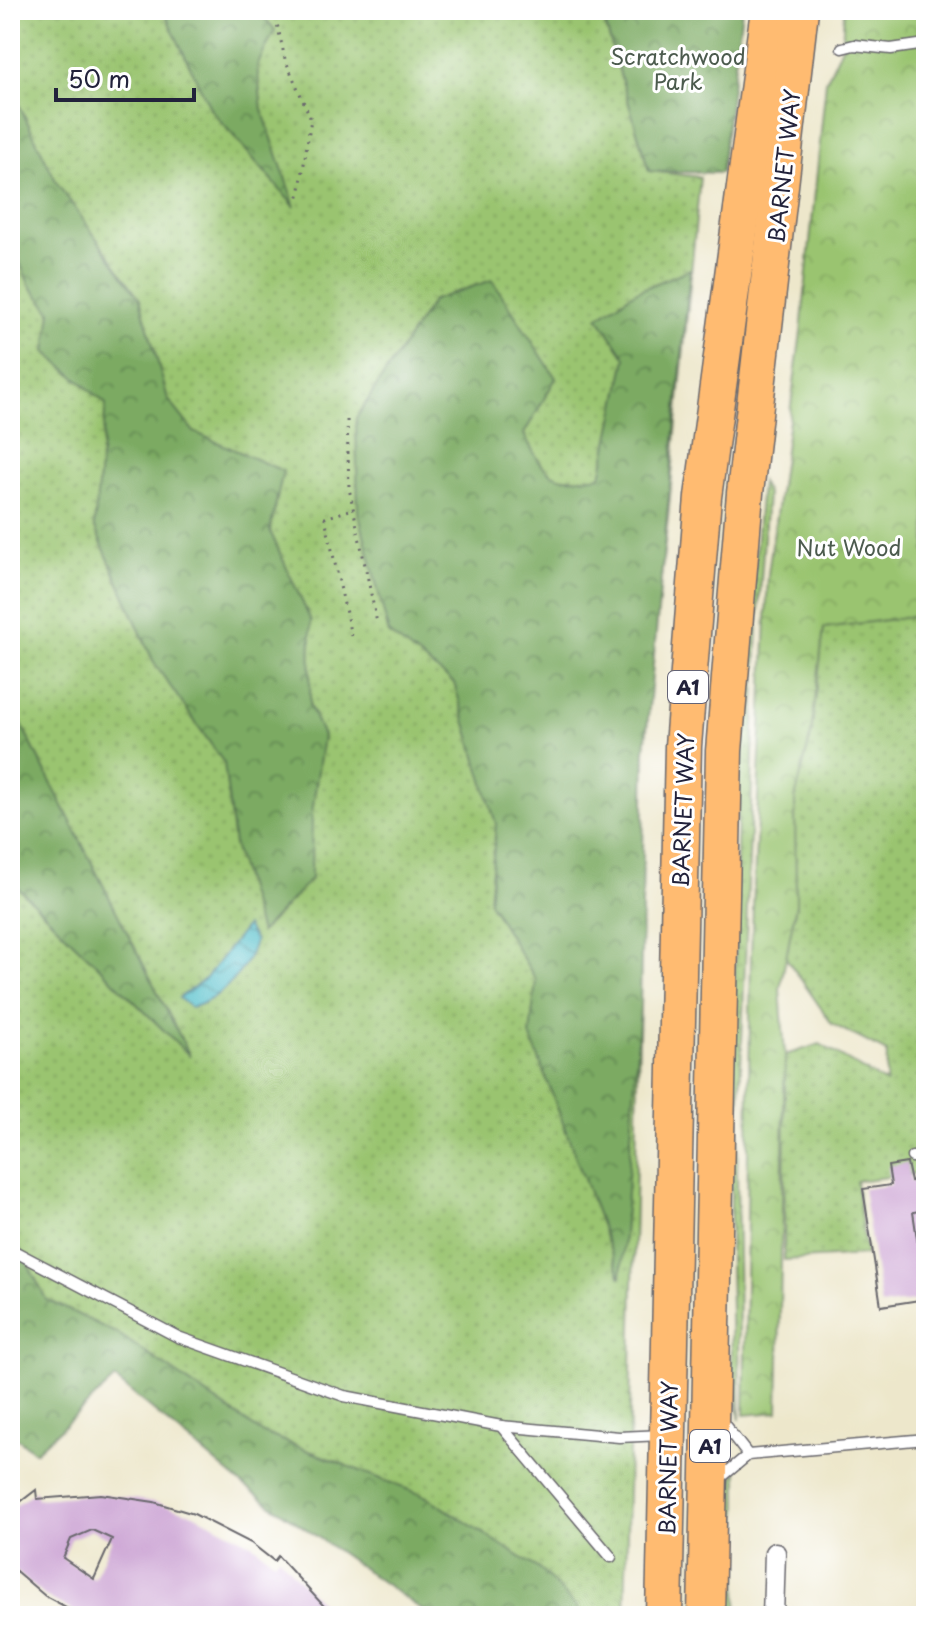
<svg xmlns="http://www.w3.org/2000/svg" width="936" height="1626" viewBox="0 0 936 1626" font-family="'Playpen Sans',sans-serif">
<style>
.grass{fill:url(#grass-dots);stroke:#5e7356;stroke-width:2}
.forest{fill:url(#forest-crowns);stroke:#4e664e;stroke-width:2}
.park{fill:url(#park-crowns);stroke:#5e7356;stroke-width:2}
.water{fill:url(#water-waves);stroke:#3a7082;stroke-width:2}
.building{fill:#cba2d3;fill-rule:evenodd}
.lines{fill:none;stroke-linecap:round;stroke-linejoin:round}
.lane-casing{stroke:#69676d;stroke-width:13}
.street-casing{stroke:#69676d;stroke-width:23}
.highway-casing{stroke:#69676d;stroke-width:39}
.path{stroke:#69676d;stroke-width:3;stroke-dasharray:2 6;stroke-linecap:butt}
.lane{stroke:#fff;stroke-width:10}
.street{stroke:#fff;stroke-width:20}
.highway{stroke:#ffbb71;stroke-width:36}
.labels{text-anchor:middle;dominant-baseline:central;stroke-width:6;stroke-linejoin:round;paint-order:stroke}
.shield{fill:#fff;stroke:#646476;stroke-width:2}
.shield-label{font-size:20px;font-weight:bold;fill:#22223b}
.park-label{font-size:22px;fill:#4c5b4e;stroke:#fff}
.street-label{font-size:22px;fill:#22223b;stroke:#fff}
</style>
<defs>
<pattern id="grass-dots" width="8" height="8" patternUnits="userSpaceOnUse" patternTransform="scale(2)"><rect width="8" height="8" fill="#9ac470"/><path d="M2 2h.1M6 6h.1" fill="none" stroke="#84a862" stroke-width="1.8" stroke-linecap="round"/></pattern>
<pattern id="forest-crowns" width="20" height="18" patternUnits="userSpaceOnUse" patternTransform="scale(2)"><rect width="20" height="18" fill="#7baa62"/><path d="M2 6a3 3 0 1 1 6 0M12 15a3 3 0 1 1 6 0" fill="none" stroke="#648a52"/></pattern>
<pattern id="park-crowns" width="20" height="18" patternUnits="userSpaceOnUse" patternTransform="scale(2)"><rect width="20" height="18" fill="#9ac470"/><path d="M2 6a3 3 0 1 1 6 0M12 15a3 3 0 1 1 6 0" fill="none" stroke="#84a862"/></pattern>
<pattern id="water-waves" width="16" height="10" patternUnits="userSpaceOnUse" patternTransform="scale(2)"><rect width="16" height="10" fill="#51bfca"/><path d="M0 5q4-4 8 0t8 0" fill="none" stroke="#439ba5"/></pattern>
</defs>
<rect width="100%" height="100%" fill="#fff"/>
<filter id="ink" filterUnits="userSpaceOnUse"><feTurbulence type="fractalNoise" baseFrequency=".0125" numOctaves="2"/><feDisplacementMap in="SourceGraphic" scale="16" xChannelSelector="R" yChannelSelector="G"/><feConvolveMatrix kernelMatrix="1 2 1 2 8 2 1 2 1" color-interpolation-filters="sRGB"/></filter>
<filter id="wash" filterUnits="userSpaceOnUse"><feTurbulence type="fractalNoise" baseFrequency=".006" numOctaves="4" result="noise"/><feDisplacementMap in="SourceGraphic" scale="32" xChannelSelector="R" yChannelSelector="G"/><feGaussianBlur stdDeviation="1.8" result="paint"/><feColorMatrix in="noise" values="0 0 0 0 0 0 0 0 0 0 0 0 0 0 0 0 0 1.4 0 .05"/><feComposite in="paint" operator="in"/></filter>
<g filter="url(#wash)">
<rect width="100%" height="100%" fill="#ede7cb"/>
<!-- grass -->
<g class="grass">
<path d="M 10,10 L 601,10 L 649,171 L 700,177 L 668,518 L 640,755 L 640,995 L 625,1616 L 552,1616 L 105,1364 L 37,1450 L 10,1427 Z"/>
<path d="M 761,482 L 767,494 L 758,624 L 737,1171 L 740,1420 L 732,1367 L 730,1258 L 738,798 Z"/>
<path d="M 905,615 L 926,615 L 926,1172 L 856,1181 L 866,1255 L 784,1260 L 785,1055 L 820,1044 L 886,1083 L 887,1052 L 832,1024 L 786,958 L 796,904 L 794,799 L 811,735 L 824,627 Z"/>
<path d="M 738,1471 L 737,1616 L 720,1616 L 725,1486 Z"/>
</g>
<!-- forest -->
<g class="forest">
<path d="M 163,10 L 258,10 L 275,30 L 257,66 L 262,109 L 295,207 L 211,110 Z"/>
<path d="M 601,10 L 742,10 L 721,173 L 649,171 Z"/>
<path d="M 10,86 L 57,183 L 140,299 L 168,399 L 194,432 L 283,471 L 270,531 L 311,621 L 310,706 L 323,736 L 312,813 L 311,879 L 260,933 L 234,845 L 224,763 L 154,663 L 94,526 L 106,404 L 46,352 L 51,311 L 30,286 L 10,241 Z"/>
<path d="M 690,269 L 645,751 L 640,1008 L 621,1278 L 530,1035 L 536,980 L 489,902 L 496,824 L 454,683 L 389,634 L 358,511 L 356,418 L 433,300 L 492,280 L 556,378 L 524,434 C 547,479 551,482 601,476 L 626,358 L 598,317 L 635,292 Z"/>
<path d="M 10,702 L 190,1056 L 10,880 Z"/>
<path d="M 10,1230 L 46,1299 L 120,1335 L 261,1432 L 427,1497 L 542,1571 L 585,1616 L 431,1616 L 243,1485 L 115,1379 L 35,1452 L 10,1433 Z"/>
</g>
<!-- park -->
<path class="park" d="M 844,10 L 926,10 L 926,615 L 824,628 L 811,734 L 795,799 L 796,904 L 780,989 L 785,1055 L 778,1412 L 744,1415 L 751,954 L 768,574 L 801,332 L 826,81 L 842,47 Z"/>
<!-- water -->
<path class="water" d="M 246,926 L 255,941 C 247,970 221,999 191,1008 L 179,998 L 206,978 Z"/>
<g id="blocks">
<!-- building -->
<g class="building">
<path d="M 907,1163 L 911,1182 L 926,1179 L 926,1210 L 913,1212 L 926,1299 L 881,1306 L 863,1189 L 891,1185 L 888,1166 Z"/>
<path d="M 36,1490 L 37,1499 L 101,1494 L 154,1502 L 194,1514 L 251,1543 L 274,1561 L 278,1556 L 333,1616 L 83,1616 L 45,1596 L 10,1566 L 10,1510 ZM 92,1530 L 112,1539 L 94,1579 L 63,1558 L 71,1539 Z"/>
</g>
</g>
</g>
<g filter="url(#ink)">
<use href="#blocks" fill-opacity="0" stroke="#69676d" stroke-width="2"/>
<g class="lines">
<!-- lane casing -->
<g class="lane-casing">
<g id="lane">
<path d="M 842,48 L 854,45 L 891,49 L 926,44"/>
<path d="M 912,1157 L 926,1158"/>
<path d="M 10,1249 L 178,1337 L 344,1396 L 501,1426 L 611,1557"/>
<path d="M 723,1423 L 748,1455"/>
<path d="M 501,1426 L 619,1437 L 663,1435"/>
<path d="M 718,1480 L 748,1455 L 926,1439"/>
</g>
</g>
<!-- street casing -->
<g class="street-casing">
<path id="street" d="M 773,1616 L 775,1553"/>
</g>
<!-- highway casing -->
<g class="highway-casing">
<g id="highway">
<path d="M 664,1616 L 683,746 L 703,497 L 769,10"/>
<path d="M 706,1616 L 724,751 L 745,493 L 800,10"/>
</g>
</g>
<!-- path -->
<g class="path">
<path d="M 274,10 L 285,59 L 311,119 L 298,202"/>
<path d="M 347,420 L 349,488 L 377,623"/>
<path d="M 351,636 L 325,518 L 353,509"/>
</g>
<!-- lane -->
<use href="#lane" class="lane"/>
<!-- street -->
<use href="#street" class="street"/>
<!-- highway -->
<use href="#highway" class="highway"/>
</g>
</g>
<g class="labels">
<!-- shield labels -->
<g class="shield">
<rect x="668" y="671" width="40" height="32" rx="6"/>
<rect x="690" y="1430" width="40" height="32" rx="6"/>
</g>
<g class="shield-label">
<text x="688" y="687">A1</text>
<text x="710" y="1446">A1</text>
</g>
<!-- park labels -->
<g class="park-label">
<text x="678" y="55">Scratchwood<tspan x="678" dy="25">Park</tspan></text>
<text x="849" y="546">Nut Wood</text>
</g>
<!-- street labels -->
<g class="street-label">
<text transform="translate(783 166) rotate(-84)">BARNET WAY</text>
<text transform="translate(682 810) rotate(-88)">BARNET WAY</text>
<text transform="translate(667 1458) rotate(-89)">BARNET WAY</text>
</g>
</g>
<!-- margin -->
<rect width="936" height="1626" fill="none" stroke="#fff" stroke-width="40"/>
<!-- scale -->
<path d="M56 88v12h138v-12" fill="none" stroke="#22223b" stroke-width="4"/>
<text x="68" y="88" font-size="24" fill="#22223b" stroke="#ffffff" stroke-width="6" paint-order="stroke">50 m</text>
</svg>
